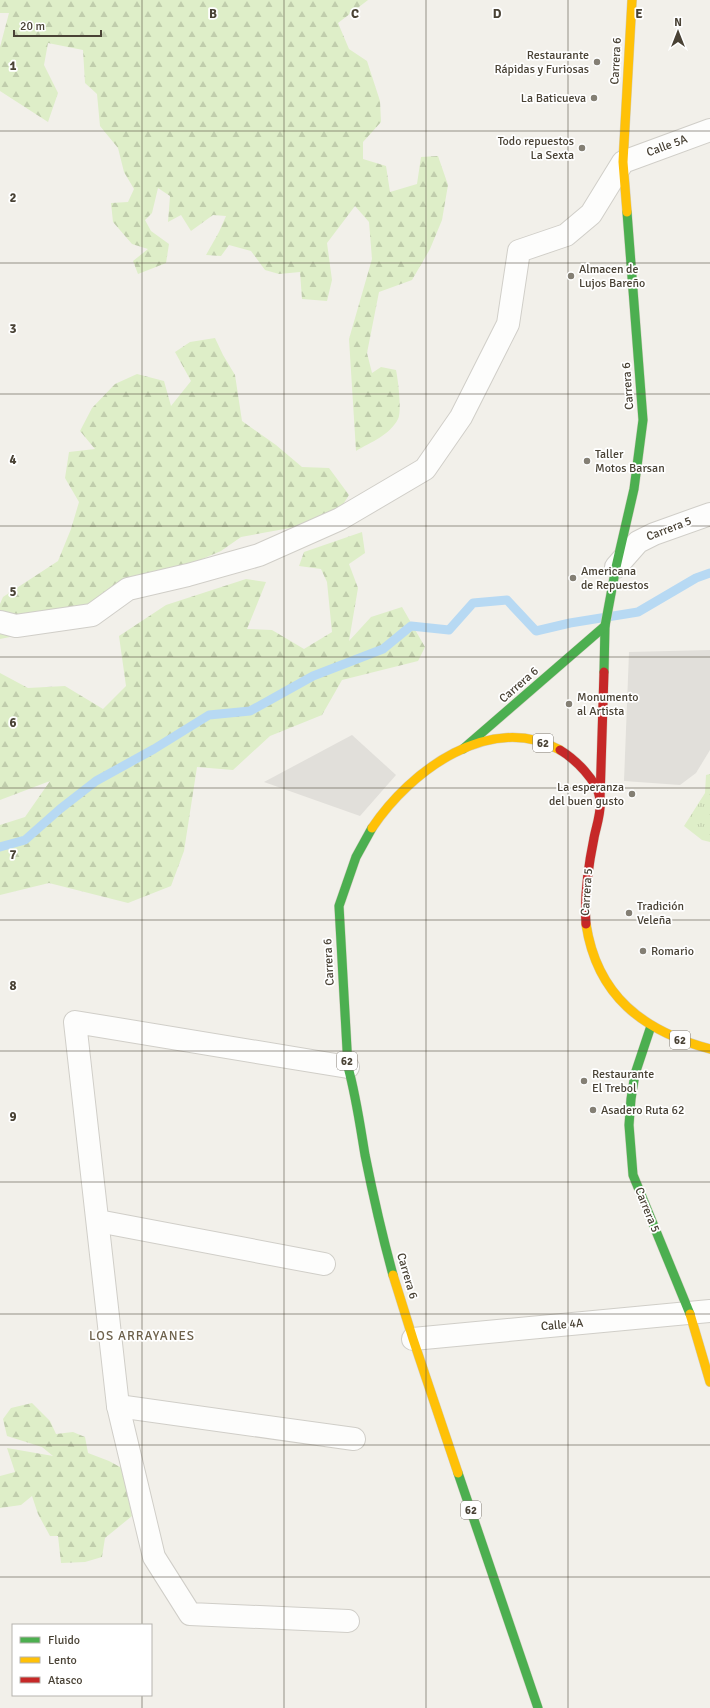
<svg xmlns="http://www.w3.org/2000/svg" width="710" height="1708" viewBox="0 0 710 1708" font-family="Signika,sans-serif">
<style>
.grass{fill:url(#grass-tufts)}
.forest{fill:url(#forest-firs)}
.parking{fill:#e1dfda}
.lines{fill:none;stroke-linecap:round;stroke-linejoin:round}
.stream{stroke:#b7d9f3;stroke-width:9}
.street-casing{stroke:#d0cec8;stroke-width:24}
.fast-casing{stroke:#d2cec0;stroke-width:10}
.slow-casing{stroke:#d2cec0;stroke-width:10}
.jam-casing{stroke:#d2cec0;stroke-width:10}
.street{stroke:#fdfdfc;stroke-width:22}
.fast{stroke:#4caf50;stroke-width:9}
.slow{stroke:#ffc107;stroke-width:9}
.jam{stroke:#c62828;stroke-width:9}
.grid{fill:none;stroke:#494235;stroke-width:1;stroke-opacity:0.55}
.poi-dot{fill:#847f74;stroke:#fff;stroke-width:1.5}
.labels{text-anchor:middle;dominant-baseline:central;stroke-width:3.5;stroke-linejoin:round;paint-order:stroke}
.shield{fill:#fff;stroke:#807b72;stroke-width:1}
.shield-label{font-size:11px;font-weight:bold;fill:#494235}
.poi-label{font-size:12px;fill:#494235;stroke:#fff;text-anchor:start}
.street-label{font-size:12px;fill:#494235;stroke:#fff}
.neighbourhood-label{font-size:13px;letter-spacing:1px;fill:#6d614b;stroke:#fff}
.grid-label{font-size:13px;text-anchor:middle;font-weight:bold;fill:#494235;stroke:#fff;stroke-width:3.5;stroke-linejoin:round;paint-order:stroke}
</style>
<defs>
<pattern id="grass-tufts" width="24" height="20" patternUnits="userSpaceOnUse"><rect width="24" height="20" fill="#deeec8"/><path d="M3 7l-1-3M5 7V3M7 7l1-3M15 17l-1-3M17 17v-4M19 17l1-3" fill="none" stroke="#c0cdac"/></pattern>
<pattern id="forest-firs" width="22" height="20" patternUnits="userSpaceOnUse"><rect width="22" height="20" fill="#deeec8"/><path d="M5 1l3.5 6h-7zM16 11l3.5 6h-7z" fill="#c0cdac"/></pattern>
</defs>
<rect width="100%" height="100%" fill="#f2f0ea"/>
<!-- grass -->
<path class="grass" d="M 710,774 L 710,842 L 702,840 L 684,826 L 705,793 L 706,775 Z"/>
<!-- forest -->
<g class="forest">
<path d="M 0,0 L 368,0 L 338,23 L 349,49 L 367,61 L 380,101 L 381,122 L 363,142 L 363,159 L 386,166 L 390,192 L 417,184 L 421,157 L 438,156 L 448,185 L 442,220 L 430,249 L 412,280 L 379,292 L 367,353 L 372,373 L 381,367 L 396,370 C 398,379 402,412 398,419 C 390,435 371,442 356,451 L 349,339 L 372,259 L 369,222 L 355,206 L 327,243 L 332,280 L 327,301 L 302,299 L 300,272 L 279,274 L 265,270 L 251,251 L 229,245 L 221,256 L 206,255 L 219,232 L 226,216 L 213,215 L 191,231 L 181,215 L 168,222 L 170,196 L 158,188 L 152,213 L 145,220 L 151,231 L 169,244 L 166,263 L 138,274 L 133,261 L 148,249 L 132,244 L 113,222 L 111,203 L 128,202 L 134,189 L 124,172 L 118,148 L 100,126 L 97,94 L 85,83 L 83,50 L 48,43 L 44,65 L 58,93 L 48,122 L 0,91 L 0,47 L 9,13 L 0,13 Z"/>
<path d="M 215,338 L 223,355 L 235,375 L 242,421 L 276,445 L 302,467 L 329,468 L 349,495 L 337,514 L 301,526 L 241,537 L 221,551 L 25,634 L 0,639 L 0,604 L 3,597 L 58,561 L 71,529 L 79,502 L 65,478 L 69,452 L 95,449 L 80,431 L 92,408 L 115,384 L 137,374 L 164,381 L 171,406 L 191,381 L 175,352 L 190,342 Z"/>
<path d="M 362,532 L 365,553 L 349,564 L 358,588 L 349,641 L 371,617 L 402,607 L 425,647 L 418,661 L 342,680 L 322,715 L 270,736 L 233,770 L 197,767 L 184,851 L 171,886 L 128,903 L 49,883 L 0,895 L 0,825 L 25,817 L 50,781 L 0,800 L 0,673 L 28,688 L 65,686 L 103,709 L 126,686 L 119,636 L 166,605 L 246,579 L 266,582 L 247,629 L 272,630 L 304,649 L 332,632 L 327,582 L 321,569 L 299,566 L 304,552 Z"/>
<path d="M 32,1403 L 50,1421 L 56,1434 L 73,1432 L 85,1437 L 88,1453 L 109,1461 L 131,1473 L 128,1496 L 132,1516 L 105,1538 L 102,1557 L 85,1562 L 61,1563 L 58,1536 L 50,1536 L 38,1514 L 32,1496 L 21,1505 L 0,1508 L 0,1476 L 15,1472 L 7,1448 L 53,1456 L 42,1447 L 7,1436 L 3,1419 L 11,1408 Z"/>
</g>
<!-- parking -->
<g class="parking">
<path d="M 710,650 L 710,750 L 696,773 L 680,785 L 624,781 L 629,652 Z"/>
<path d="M 352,735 L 396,775 L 360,816 L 264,782 Z"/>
</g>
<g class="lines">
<!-- stream -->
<path class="stream" d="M 0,847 L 25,840 L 60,809 L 96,781 L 154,749 L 209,715 L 250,711 L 313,676 L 383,649 L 411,626 L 449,630 L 473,603 L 507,600 L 536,631 L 570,623 L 638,612 L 696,578 L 710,573"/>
<!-- street casing -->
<g class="street-casing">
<g id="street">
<path d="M 616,567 L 638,542 L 654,534 L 710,514"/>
<path d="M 0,622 L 16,626 L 92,615 L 128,589 L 188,575 L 259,555 L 340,519 L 425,469 L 461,417 L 508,324 L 519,251 L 566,235 L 591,214 L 623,162 L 710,130"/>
<path d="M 348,1067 L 75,1022 L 118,1406 L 154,1557 L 190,1614 L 348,1621"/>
<path d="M 98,1221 L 324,1264"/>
<path d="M 413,1339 L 710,1311"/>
<path d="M 118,1406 L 354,1439"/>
</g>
</g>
<!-- fast casing -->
<g class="fast-casing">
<g id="fast">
<path d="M 604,672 L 605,626 L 616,567 L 634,489 L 643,420 L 627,212"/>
<path d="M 463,749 L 605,626"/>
<path d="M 372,828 L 356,857 L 339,906 L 348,1067 C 356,1096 360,1125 365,1155 C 373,1195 382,1235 393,1275"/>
<path d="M 651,1026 L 635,1074 L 631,1099 L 629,1125 L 633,1175 L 690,1314"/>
<path d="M 458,1473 L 538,1708"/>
</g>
</g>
<!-- slow casing -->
<g class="slow-casing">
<g id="slow">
<path d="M 627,212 L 623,162 L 632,0"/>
<path d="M 372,828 C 410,771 490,711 560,750"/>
<path d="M 586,924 C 597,996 643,1031 710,1049"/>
<path d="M 393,1275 L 413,1339 L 458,1473"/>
<path d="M 690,1314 L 710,1382"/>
</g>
</g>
<!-- jam casing -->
<g class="jam-casing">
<g id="jam">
<path d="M 560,750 C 575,759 597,780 600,799 C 602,811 596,827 594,838 C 588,867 584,895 586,924"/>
<path d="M 600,799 L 604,672"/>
</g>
</g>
<!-- street -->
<use href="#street" class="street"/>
<!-- fast -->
<use href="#fast" class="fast"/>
<!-- slow -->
<use href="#slow" class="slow"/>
<!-- jam -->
<use href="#jam" class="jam"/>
</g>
<!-- grid -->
<path class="grid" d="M 142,0 L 142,1625M 284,0 L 284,1708M 426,0 L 426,1708M 568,0 L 568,1708M 0,131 L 710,131M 0,263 L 710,263M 0,394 L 710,394M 0,526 L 710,526M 0,657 L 710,657M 0,788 L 710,788M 0,920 L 710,920M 0,1051 L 710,1051M 0,1182 L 710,1182M 0,1314 L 710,1314M 0,1445 L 710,1445M 0,1577 L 710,1577M 142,1695 L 142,1708"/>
<!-- markers -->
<g class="poi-dot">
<circle cx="597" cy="62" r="4"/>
<circle cx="594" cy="98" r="4"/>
<circle cx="582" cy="148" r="4"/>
<circle cx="571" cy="276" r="4"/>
<circle cx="587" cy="461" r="4"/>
<circle cx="573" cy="578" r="4"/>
<circle cx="569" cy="704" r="4"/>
<circle cx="632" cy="794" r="4"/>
<circle cx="629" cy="913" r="4"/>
<circle cx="643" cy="951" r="4"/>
<circle cx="584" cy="1081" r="4"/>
<circle cx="593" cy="1110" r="4"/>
</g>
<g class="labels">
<!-- shield labels -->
<g class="shield">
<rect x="533" y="734" width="20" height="18" rx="3"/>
<rect x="670" y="1031" width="20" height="18" rx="3"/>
<rect x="337" y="1052" width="20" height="18" rx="3"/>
<rect x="461" y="1501" width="20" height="18" rx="3"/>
</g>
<g class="shield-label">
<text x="543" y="743">62</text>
<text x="680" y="1040">62</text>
<text x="347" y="1061">62</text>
<text x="471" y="1510">62</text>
</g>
<!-- poi labels -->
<g class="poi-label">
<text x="589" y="55" text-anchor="end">Restaurante<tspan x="589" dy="14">Rápidas y Furiosas</tspan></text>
<text x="586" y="98" text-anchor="end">La Baticueva</text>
<text x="574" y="141" text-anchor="end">Todo repuestos<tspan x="574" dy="14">La Sexta</tspan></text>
<text x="579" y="269">Almacen de<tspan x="579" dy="14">Lujos Bareño</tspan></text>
<text x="595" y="454">Taller<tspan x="595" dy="14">Motos Barsan</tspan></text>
<text x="581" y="571">Americana<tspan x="581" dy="14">de Repuestos</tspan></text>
<text x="577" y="697">Monumento<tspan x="577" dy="14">al Artista</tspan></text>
<text x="624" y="787" text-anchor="end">La esperanza<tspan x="624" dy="14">del buen gusto</tspan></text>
<text x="637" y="906">Tradición<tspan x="637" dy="14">Veleña</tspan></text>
<text x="651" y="951">Romario</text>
<text x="592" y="1074">Restaurante<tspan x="592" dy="14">El Trebol</tspan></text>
<text x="601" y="1110">Asadero Ruta 62</text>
</g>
<!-- street labels -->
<g class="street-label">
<text transform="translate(616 61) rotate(-87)">Carrera 6</text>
<text transform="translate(667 146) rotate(-20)">Calle 5A</text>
<text transform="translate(628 386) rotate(-94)">Carrera 6</text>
<text transform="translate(669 529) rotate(-21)">Carrera 5</text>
<text transform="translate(519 685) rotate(-41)">Carrera 6</text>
<text transform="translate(587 892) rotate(-86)">Carrera 5</text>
<text transform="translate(329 962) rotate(-93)">Carrera 6</text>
<text transform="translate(647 1210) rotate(68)">Carrera 5</text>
<text transform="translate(407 1276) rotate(74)">Carrera 6</text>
<text transform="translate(562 1325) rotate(-5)">Calle 4A</text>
</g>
<!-- neighbourhood labels -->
<g class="neighbourhood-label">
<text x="142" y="1336">LOS ARRAYANES</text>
</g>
</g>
<g class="grid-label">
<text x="213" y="18">B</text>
<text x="355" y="18">C</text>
<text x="497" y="18">D</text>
<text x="639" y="18">E</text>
<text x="13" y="70">1</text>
<text x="13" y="202">2</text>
<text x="13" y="333">3</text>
<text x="13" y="464">4</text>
<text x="13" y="596">5</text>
<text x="13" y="727">6</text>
<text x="13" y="859">7</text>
<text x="13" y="990">8</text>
<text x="13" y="1121">9</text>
</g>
<!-- legend -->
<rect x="12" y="1624" width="140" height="72" fill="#ffffff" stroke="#b6b3ae"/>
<rect x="20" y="1637" width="20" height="6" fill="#4caf50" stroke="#b6b3ae"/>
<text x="48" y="1644" font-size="12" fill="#494235">Fluido</text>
<rect x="20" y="1657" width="20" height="6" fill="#ffc107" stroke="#b6b3ae"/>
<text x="48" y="1664" font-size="12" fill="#494235">Lento</text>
<rect x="20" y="1677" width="20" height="6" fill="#c62828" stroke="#b6b3ae"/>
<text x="48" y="1684" font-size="12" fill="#494235">Atasco</text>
<!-- north arrow -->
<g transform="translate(678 32)" stroke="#ffffff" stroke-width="3" paint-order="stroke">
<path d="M0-3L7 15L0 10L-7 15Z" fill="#494235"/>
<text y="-6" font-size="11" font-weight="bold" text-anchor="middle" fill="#494235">N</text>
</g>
<!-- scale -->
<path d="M14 30v6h87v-6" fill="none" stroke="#494235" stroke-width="2"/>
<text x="20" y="30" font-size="12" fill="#494235" stroke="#ffffff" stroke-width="3" paint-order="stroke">20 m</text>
</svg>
